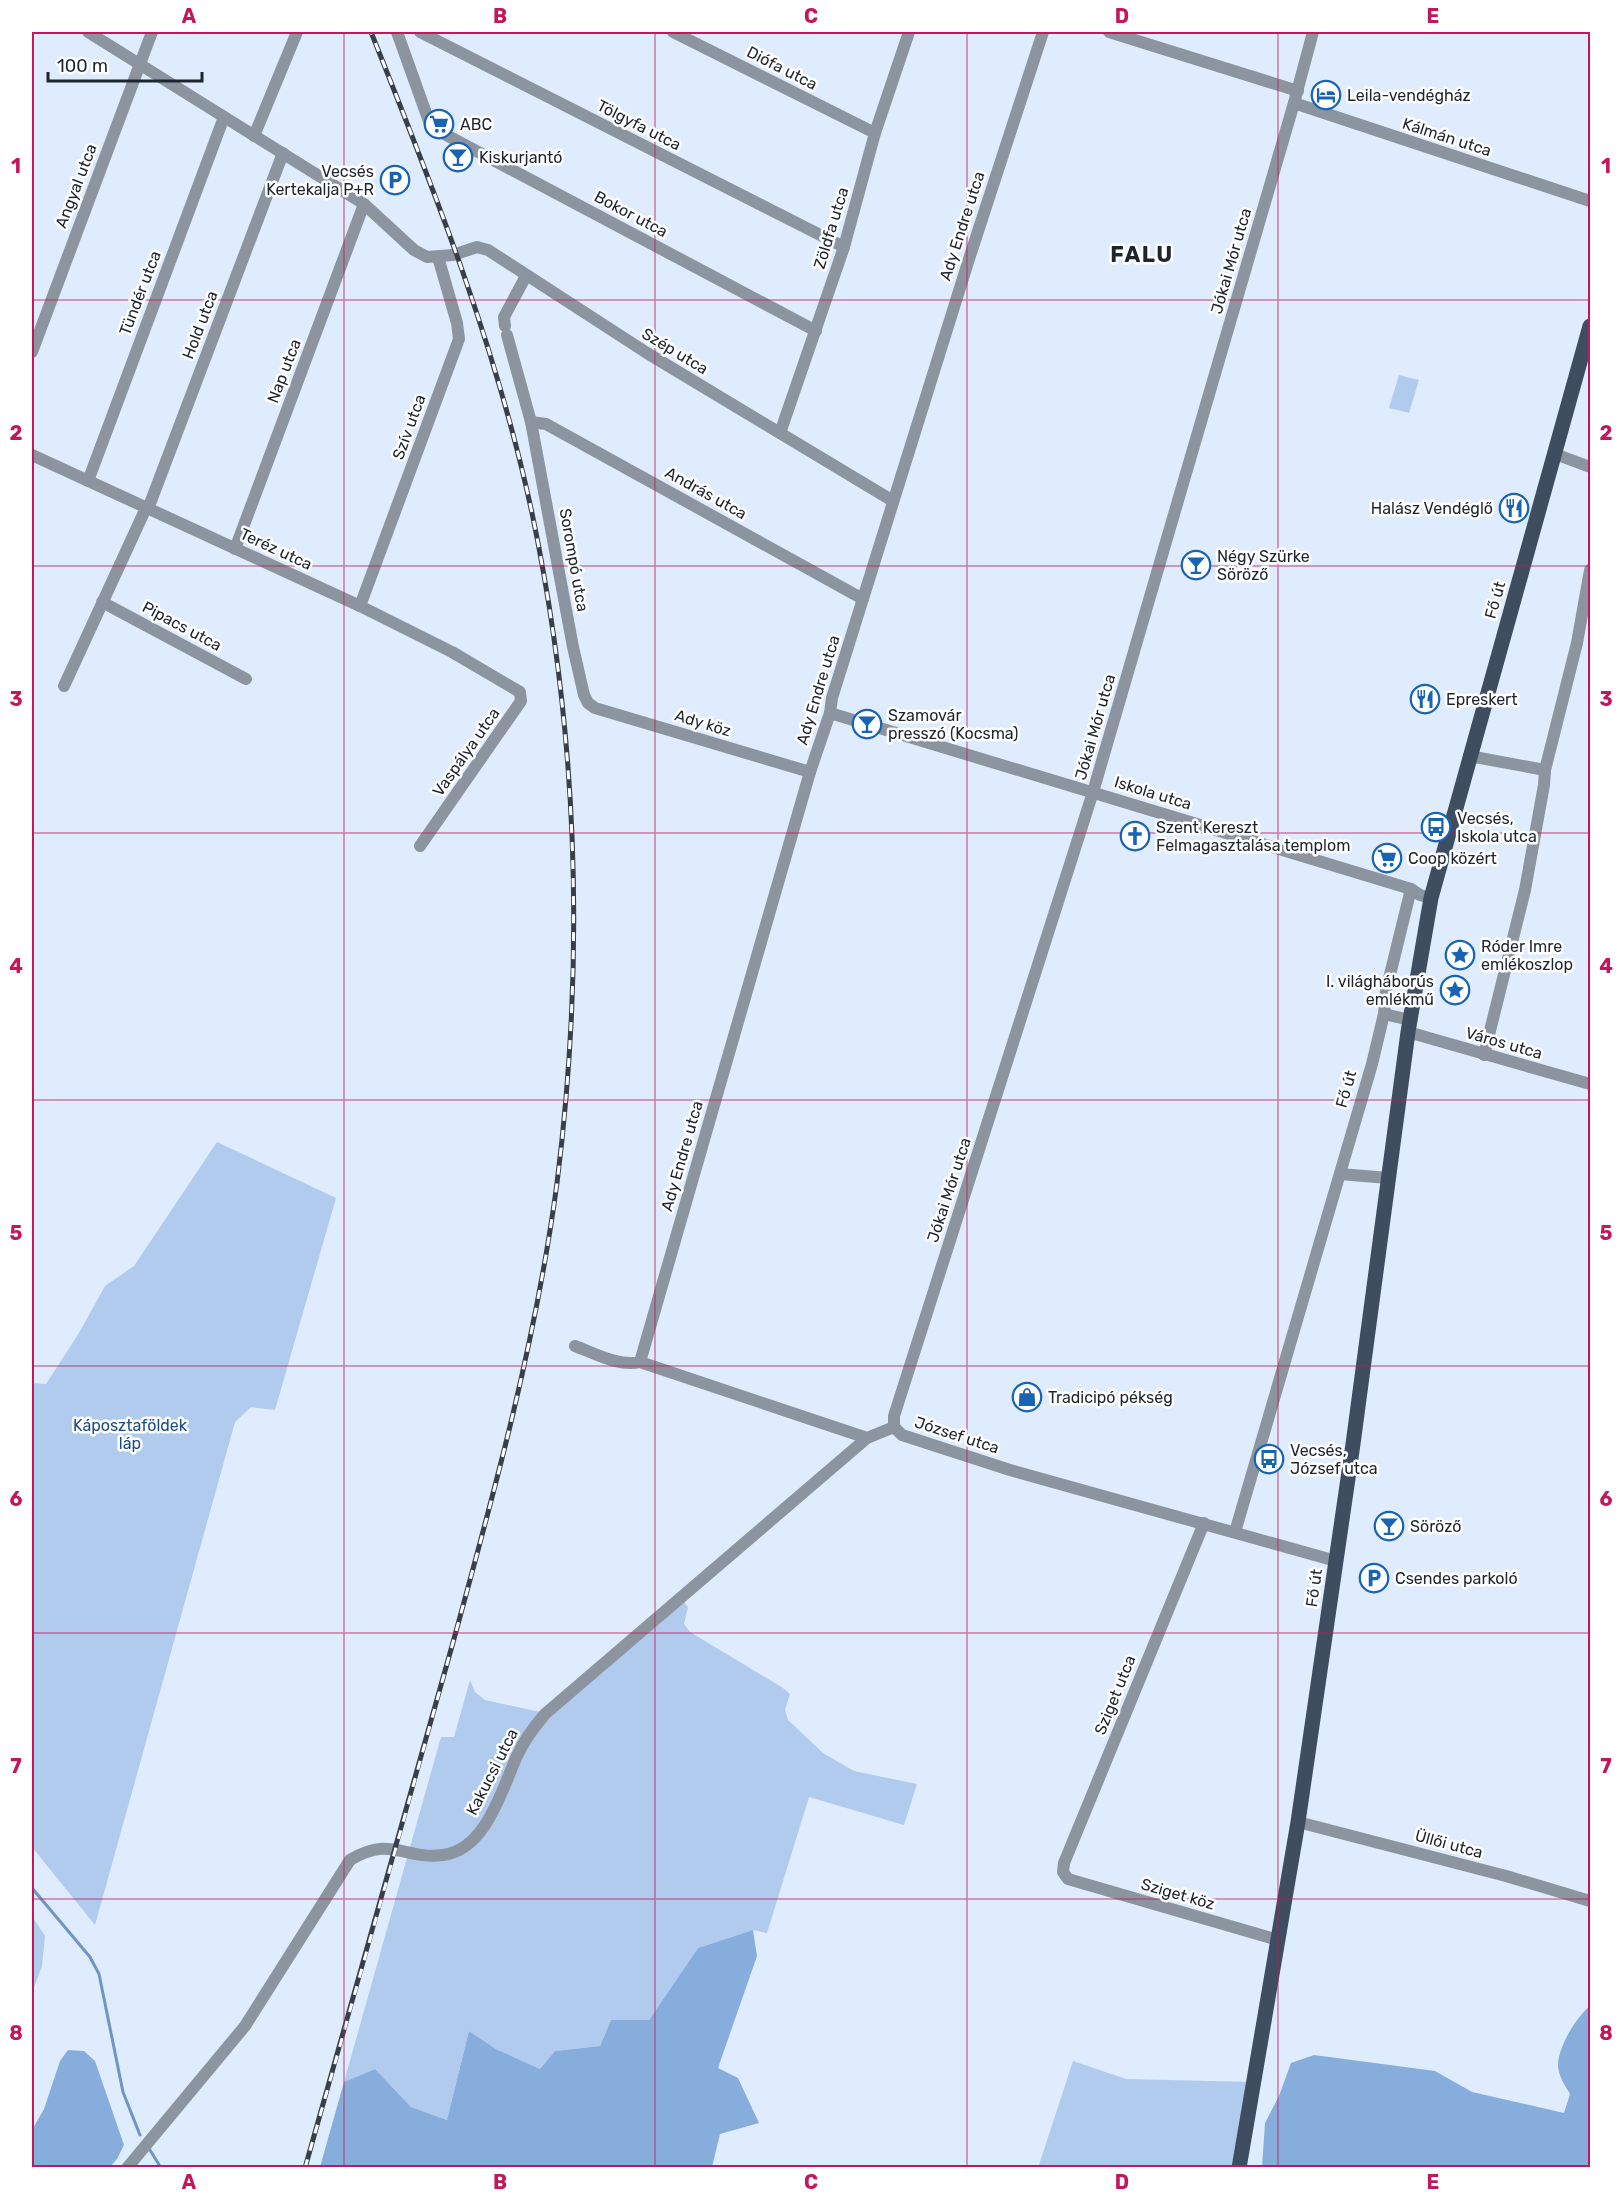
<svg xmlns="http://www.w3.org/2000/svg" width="1622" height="2199" viewBox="0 0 1622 2199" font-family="Rubik,sans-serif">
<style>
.green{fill:#b0cbed}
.forest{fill:#87addd}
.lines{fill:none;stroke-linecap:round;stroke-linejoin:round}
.stream{stroke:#7095c4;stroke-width:3}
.minor{stroke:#8b949f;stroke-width:12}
.major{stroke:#3e4d60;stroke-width:15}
.rail-casing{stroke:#373f4a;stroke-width:5}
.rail{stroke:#fff;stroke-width:3;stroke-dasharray:9;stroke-linecap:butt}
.grid{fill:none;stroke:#c2185b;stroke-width:1.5;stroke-opacity:0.55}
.labels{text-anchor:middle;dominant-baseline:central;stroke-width:5;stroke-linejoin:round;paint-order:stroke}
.street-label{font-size:16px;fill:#1d252f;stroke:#fff}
.poi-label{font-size:16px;fill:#1d252f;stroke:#fff;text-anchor:start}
.park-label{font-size:16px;fill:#194c86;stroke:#fff}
.district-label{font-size:22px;font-weight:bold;letter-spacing:1.5px;fill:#1d252f;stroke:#fff}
.neatline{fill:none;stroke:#c2185b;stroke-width:2}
.grid-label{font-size:20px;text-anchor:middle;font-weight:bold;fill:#c2185b}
</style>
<rect width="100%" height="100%" fill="#dfecfd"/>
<!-- green -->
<g class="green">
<path d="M 1399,375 L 1419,380 L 1409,413 L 1389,408 Z"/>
<path d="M 217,1142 L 336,1198 L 275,1410 L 251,1407 L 235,1422 L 95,1925 L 32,1847 L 32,1383 L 46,1384 L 79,1333 L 105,1286 L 134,1266 Z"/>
<path d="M 681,1598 L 688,1607 L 684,1624 L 690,1632 L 783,1688 L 790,1694 L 785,1710 L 788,1720 L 823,1753 L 854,1771 L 917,1784 L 904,1825 L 809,1797 L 767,1933 L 753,1930 L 698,1948 L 649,2020 L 611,2020 L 600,2046 L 555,2051 L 540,2069 L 496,2049 L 469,2031 L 447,2120 L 411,2107 L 375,2069 L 344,2082 L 441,1737 L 454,1737 L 470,1680 L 475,1692 L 485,1700 L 545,1713 Z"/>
<path d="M 32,1916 L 45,1936 L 42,1966 L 32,1993 Z"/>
<path d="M 1073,2061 L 1126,2079 L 1253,2082 L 1239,2167 L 1048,2168 L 1039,2165 Z"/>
</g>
<!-- forest -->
<g class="forest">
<path d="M 753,1930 L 757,1956 L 718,2068 L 738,2078 L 759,2123 L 720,2134 L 712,2167 L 320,2167 L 344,2082 L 375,2069 L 411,2107 L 447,2120 L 469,2031 L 496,2049 L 540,2069 L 555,2051 L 600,2046 L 611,2020 L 649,2020 L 698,1948 Z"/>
<path d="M 1590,2006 L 1590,2167 L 1262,2167 L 1265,2123 L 1279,2096 L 1291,2063 L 1314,2055 L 1435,2071 L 1472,2092 L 1564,2113 L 1570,2094 C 1566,2087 1561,2080 1559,2072 C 1553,2054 1576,2017 1590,2006 Z"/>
<path d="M 68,2050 L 84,2051 L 95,2061 L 124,2145 L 117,2159 L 110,2167 L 32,2167 L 32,2130 L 44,2109 L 60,2061 Z"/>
</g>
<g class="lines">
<!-- stream -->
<g class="stream">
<path d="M 32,1888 L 90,1957 L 99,1974 L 123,2092 L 140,2135"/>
<path d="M 150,2150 L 161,2168"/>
</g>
<!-- minor -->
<g class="minor">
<path d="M 88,32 L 364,204 L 414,250 L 427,257 L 453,255 L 477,247 L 488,250 L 647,353 L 893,501"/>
<path d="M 397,32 L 431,127 L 816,331"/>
<path d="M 420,32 L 844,247"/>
<path d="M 673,32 L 875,133"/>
<path d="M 1109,32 L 1298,91"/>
<path d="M 1294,103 L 1590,201"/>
<path d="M 254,136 L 297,32"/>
<path d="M 505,326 L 504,317 L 526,276"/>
<path d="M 507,335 L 531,422 L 573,647 L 584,695 L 588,703 L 595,708 L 810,772"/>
<path d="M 32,352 L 152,32"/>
<path d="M 531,422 L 546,424 L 863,599"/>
<path d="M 780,433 L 844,247 L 875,133 L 909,32"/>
<path d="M 1555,454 L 1590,467"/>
<path d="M 32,455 L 360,606 L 452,652 L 520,692 L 521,701 L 420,846"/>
<path d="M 88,481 L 224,117"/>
<path d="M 148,509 L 283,153"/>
<path d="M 235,549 L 364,204"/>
<path d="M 102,602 L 246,679"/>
<path d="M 360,606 L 459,339 L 457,323 L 438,257"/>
<path d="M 64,686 L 146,508"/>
<path d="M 830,713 L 1411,889 L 1420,895 L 1431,898"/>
<path d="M 1469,756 L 1545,770"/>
<path d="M 1384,1014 L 1410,1020"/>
<path d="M 1408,1032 L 1590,1084"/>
<path d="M 1484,1055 L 1525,890 L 1544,785 L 1545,770 L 1577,643 L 1590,570"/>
<path d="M 1340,1174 L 1388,1178"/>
<path d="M 575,1346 C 594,1353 619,1367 640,1362 L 867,1438 L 894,1427 L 902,1435 L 1010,1470 L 1336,1561"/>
<path d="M 640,1362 L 810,772 L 830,713 L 832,698 L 969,259 L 1043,32"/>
<path d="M 894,1427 L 894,1416 L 1093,792 L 1294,103 L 1313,32"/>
<path d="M 1204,1523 L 1064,1863 L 1063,1872 L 1068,1879 L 1278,1940"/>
<path d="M 1235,1532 L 1372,1064 L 1384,1014 L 1386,991 L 1411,889"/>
<path d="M 1298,1822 L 1506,1876 L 1590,1901"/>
<path d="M 127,2168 L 245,2026 L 350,1860 C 392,1835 403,1860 443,1855 C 486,1850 502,1789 517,1756 C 524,1740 534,1727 545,1714 L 867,1438"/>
</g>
<!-- major -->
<path class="major" d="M 1239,2168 L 1298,1822 L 1353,1444 L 1408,1032 L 1431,898 L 1590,326"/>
<!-- rail casing -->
<g class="rail-casing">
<path id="rail" d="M 305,2168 C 355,1994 404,1820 452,1646 C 494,1493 536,1341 557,1183 C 585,960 578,733 532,513 C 496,345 434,190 371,32"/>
</g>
<!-- rail -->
<use href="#rail" class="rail"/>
</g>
<!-- grid -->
<path class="grid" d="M 344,32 L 344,2168M 655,32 L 655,2168M 967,32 L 967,2168M 1278,32 L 1278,2168M 32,300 L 1590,300M 32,566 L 1590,566M 32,833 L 1590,833M 32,1100 L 1590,1100M 32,1366 L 1590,1366M 32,1633 L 1590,1633M 32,1899 L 1590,1899"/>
<!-- icons -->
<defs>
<g id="hotel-ring" transform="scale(1.5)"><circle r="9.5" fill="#fff" stroke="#1963b3" stroke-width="1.5"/><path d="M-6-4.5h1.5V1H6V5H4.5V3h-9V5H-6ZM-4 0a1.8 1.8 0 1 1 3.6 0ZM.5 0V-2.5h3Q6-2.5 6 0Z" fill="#1963b3"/></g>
<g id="supermarket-ring" transform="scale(1.5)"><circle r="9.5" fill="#fff" stroke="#1963b3" stroke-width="1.5"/><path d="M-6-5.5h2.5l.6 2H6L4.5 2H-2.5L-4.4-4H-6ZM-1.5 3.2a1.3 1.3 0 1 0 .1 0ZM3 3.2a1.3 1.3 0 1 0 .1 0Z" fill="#1963b3"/></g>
<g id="bar-ring" transform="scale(1.5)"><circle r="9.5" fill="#fff" stroke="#1963b3" stroke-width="1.5"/><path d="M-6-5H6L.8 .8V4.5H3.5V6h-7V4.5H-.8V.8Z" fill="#1963b3"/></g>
<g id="parking-ring" transform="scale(1.5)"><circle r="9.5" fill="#fff" stroke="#1963b3" stroke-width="1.5"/><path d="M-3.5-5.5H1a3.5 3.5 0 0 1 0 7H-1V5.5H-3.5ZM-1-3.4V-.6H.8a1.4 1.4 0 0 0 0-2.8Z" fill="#1963b3"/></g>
<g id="restaurant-ring" transform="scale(1.5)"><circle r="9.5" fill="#fff" stroke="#1963b3" stroke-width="1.5"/><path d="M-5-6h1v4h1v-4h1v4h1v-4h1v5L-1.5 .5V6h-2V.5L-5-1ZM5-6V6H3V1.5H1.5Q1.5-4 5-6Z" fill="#1963b3"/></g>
<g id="bus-ring" transform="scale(1.5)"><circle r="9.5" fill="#fff" stroke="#1963b3" stroke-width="1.5"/><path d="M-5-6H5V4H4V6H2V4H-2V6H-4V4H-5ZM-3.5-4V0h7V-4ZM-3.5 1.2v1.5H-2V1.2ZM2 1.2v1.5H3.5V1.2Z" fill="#1963b3"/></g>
<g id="church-ring" transform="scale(1.5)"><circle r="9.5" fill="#fff" stroke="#1963b3" stroke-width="1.5"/><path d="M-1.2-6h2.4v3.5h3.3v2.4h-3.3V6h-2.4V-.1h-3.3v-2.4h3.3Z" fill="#1963b3"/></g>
<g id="sight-ring" transform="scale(1.5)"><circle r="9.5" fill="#fff" stroke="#1963b3" stroke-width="1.5"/><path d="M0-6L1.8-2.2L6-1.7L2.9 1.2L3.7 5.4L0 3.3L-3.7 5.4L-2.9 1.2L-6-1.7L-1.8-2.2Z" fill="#1963b3"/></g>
<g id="shop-ring" transform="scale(1.5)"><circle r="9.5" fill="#fff" stroke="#1963b3" stroke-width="1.5"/><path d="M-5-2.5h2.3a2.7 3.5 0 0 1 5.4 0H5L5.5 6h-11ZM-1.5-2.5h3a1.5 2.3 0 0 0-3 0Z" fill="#1963b3"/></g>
</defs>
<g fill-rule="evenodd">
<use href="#hotel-ring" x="1326" y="95"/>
<use href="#supermarket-ring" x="439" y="124"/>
<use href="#bar-ring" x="458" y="157"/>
<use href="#parking-ring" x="395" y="180"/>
<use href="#restaurant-ring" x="1514" y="508"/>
<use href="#bar-ring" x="1196" y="565"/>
<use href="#restaurant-ring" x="1425" y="699"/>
<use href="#bar-ring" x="867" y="724"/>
<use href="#bus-ring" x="1436" y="827"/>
<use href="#church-ring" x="1135" y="836"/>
<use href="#supermarket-ring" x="1387" y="858"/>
<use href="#sight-ring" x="1460" y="955"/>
<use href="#sight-ring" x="1455" y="990"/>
<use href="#shop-ring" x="1027" y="1397"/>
<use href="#bus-ring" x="1269" y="1459"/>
<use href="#bar-ring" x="1389" y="1526"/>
<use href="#parking-ring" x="1374" y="1578"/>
</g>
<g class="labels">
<!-- street labels -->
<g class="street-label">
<text transform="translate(782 68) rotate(27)">Diófa utca</text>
<text transform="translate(639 125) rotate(27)">Tölgyfa utca</text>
<text transform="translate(1447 137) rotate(18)">Kálmán utca</text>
<text transform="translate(76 186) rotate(-69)">Angyal utca</text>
<text transform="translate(631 214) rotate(28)">Bokor utca</text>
<text transform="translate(962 226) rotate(-72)">Ady Endre utca</text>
<text transform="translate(831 228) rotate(-73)">Zöldfa utca</text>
<text transform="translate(1231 261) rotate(-74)">Jókai Mór utca</text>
<text transform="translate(140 293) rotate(-69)">Tündér utca</text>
<text transform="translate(200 325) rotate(-69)">Hold utca</text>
<text transform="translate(675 351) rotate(31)">Szép utca</text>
<text transform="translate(284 371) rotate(-69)">Nap utca</text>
<text transform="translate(409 427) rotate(-70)">Szív utca</text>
<text transform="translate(706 493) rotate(29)">András utca</text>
<text transform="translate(276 549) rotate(25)">Teréz utca</text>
<text transform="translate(574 560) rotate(80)">Sorompó utca</text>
<text transform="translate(1495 600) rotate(-74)">Fő út</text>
<text transform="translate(182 626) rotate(28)">Pipacs utca</text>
<text transform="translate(818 690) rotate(-73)">Ady Endre utca</text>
<text transform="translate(703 723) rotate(17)">Ady köz</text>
<text transform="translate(1095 727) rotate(-74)">Jókai Mór utca</text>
<text transform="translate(466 752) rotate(-55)">Vaspálya utca</text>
<text transform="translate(1153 793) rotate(17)">Iskola utca</text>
<text transform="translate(1504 1043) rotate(16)">Város utca</text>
<text transform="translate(1346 1089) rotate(-74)">Fő út</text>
<text transform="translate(682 1156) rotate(-74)">Ady Endre utca</text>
<text transform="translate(949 1190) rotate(-72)">Jókai Mór utca</text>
<text transform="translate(957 1435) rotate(18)">József utca</text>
<text transform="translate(1314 1588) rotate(-82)">Fő út</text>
<text transform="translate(1115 1695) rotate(-68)">Sziget utca</text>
<text transform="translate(492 1772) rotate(-63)">Kakucsi utca</text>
<text transform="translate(1449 1844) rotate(15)">Üllői utca</text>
<text transform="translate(1178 1894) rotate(16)">Sziget köz</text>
</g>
<!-- poi labels -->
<g class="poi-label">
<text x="1347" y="95">Leila-vendégház</text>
<text x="460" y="124">ABC</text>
<text x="479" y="157">Kiskurjantó</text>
<text x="374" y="171" text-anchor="end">Vecsés<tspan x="374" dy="18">Kertekalja P+R</tspan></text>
<text x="1493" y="508" text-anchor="end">Halász Vendéglő</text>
<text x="1217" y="556">Négy Szürke<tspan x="1217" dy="18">Söröző</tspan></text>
<text x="1446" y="699">Epreskert</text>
<text x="888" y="715">Szamovár<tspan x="888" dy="18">presszó (Kocsma)</tspan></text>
<text x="1457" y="818">Vecsés,<tspan x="1457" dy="18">Iskola utca</tspan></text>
<text x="1156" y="827">Szent Kereszt<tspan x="1156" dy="18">Felmagasztalása templom</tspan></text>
<text x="1408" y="858">Coop közért</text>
<text x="1481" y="946">Róder Imre<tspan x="1481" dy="18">emlékoszlop</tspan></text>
<text x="1434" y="981" text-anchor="end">I. világháborús<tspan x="1434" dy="18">emlékmű</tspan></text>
<text x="1048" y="1397">Tradicipó pékség</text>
<text x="1290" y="1450">Vecsés,<tspan x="1290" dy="18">József utca</tspan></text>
<text x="1410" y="1526">Söröző</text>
<text x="1395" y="1578">Csendes parkoló</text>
</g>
<!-- park labels -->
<g class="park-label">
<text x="130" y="1425">Káposztaföldek<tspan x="130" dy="18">láp</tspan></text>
</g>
<!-- district labels -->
<g class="district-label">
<text x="1142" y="254">FALU</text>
</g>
</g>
<!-- border -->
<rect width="1622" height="2199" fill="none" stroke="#ffffff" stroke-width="66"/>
<!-- scale -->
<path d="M48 72v9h154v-9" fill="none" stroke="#1d252f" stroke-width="3"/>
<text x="57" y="72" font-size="18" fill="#1d252f" stroke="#ffffff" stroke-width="4.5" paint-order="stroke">100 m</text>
<rect x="33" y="33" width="1556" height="2133" class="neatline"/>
<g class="grid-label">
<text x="189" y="23">A</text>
<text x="500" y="23">B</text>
<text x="811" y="23">C</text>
<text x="1122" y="23">D</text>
<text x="1433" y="23">E</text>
<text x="16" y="173">1</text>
<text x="1606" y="173">1</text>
<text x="16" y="440">2</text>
<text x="1606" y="440">2</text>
<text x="16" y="706">3</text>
<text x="1606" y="706">3</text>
<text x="16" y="973">4</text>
<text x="1606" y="973">4</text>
<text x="16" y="1240">5</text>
<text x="1606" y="1240">5</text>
<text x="16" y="1506">6</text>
<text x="1606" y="1506">6</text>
<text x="16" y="1773">7</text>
<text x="1606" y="1773">7</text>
<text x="16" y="2040">8</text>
<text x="1606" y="2040">8</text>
<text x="189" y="2189">A</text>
<text x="500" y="2189">B</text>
<text x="811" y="2189">C</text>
<text x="1122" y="2189">D</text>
<text x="1433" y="2189">E</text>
</g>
</svg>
